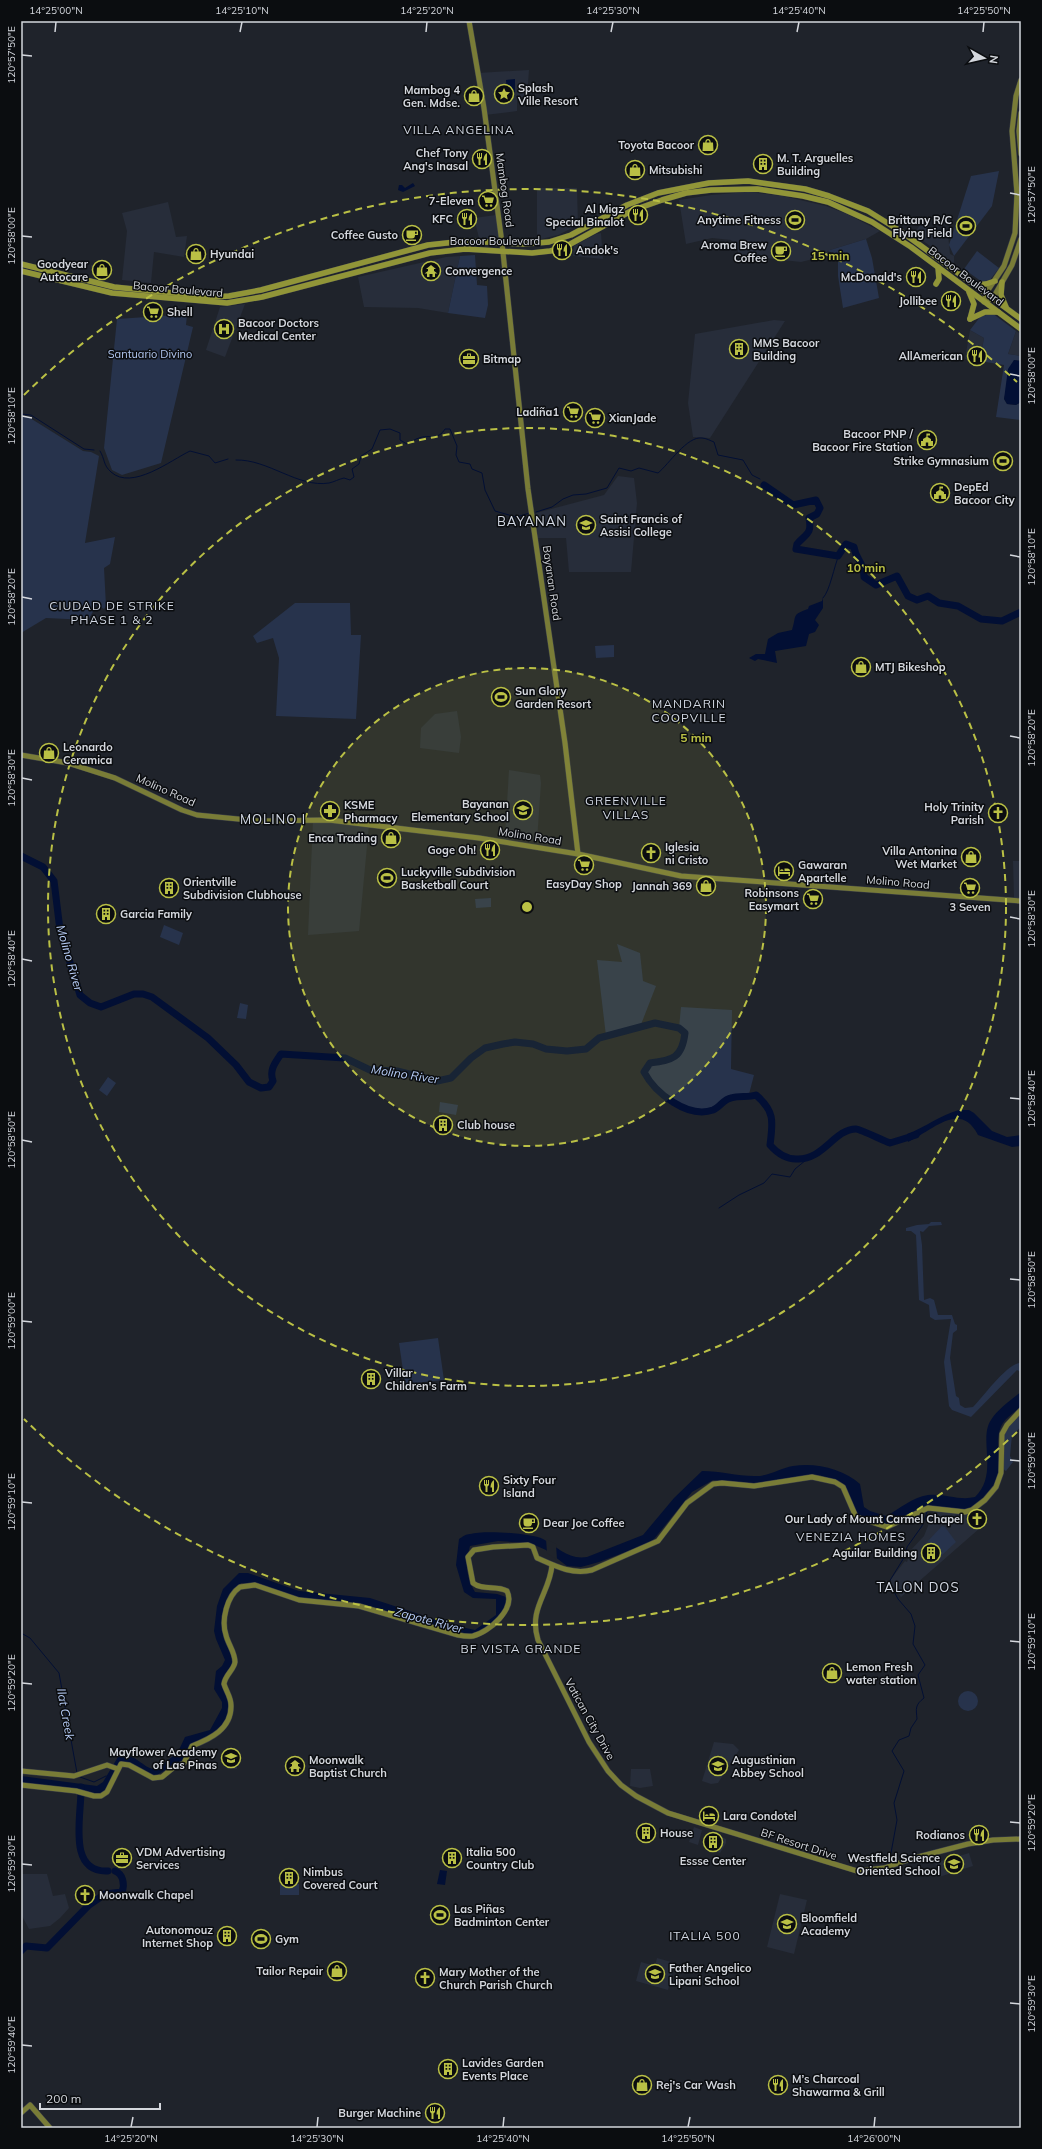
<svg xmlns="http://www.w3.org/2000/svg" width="1042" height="2149" viewBox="0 0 1042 2149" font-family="Mulish,sans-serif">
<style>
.built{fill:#272d3a}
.green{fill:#27334c}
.water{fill:#020f34}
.pier{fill:#1f232b}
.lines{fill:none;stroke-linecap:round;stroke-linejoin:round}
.stream{stroke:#020f34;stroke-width:1}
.river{stroke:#020f34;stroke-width:7}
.secondary-casing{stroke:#3c4047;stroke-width:6}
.primary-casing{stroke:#3c4047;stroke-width:6}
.secondary{stroke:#797c37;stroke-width:5}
.primary{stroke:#919538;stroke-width:5.5}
.ticks{fill:none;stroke:#d4d7dd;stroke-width:1.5}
.ring{fill:none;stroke:#bac045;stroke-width:2;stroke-dasharray:7 5}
.labels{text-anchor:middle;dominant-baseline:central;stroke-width:3;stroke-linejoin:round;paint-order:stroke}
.poi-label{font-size:11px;font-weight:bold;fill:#d4d7dd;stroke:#0b0d10;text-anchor:start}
.street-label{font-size:11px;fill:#d4d7dd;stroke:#0b0d10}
.park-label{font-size:11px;fill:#b3c9f3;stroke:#0b0d10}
.neighbourhood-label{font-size:12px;letter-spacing:1px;fill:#d3d9e4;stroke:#0b0d10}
.water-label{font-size:12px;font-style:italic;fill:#b7cdf7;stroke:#0b0d10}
.quarter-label{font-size:13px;letter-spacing:1px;fill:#d3d9e4;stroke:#0b0d10}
.centre{fill:#bac045;stroke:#0b0d10;stroke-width:2}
.ring-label{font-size:12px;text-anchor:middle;font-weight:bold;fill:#bac045;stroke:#0b0d10;stroke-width:3;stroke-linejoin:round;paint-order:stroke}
.neatline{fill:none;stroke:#d4d7dd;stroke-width:1.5}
.ticks-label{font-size:10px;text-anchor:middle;fill:#d4d7dd}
</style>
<rect width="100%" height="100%" fill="#1f232b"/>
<!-- built -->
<g class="built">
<path d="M 529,70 L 527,97 L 517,97 L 517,111 L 485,115 L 478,73 Z"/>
<path d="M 537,188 L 577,188 L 578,225 L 558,235 L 537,240 Z"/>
<path d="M 748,192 L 783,196 L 826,206 L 847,214 L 880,231 L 866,239 L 827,251 L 829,255 L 801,262 L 738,255 L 738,249 L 731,240 L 712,238 L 686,244 L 679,200 L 711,195 Z"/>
<path d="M 168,202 L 176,237 L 187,236 L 184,257 L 154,252 L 151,283 L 122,280 L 127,231 L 122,213 Z"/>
<path d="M 496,215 L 499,239 L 479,238 L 474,218 Z"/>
<path d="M 920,225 L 948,234 L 950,254 L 954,256 L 954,264 L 914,234 Z"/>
<path d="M 601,233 L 603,259 L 573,256 L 574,246 L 596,234 Z"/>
<path d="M 460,256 L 448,313 L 418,308 L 364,307 L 358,277 L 446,257 Z"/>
<path d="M 91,265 L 106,268 L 105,273 L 91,270 Z"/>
<path d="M 245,304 L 225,357 L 206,350 L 220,307 Z"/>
<path d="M 774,320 L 785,321 L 710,438 L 693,437 L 688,403 L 695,334 Z"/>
<path d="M 970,330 L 984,338 L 980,361 L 965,359 Z"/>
<path d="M 1016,331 L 1021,334 L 1021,356 L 1008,354 Z"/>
<path d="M 618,476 L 634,478 L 637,503 L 631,572 L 569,572 L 566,538 L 538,538 L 536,513 L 604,495 Z"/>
<path d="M 457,711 L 461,737 L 459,753 L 420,748 L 421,728 L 435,714 Z"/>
<path d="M 509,770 L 540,775 L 541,783 L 537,841 L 505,837 Z"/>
<path d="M 313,821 L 369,825 L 359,931 L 308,935 Z"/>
<path d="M 1013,861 L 1021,861 L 1021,898 L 1014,898 Z"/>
<path d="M 934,1511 L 969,1512 L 980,1528 L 901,1597 L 891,1584 L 891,1579 L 905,1561 L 907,1562 L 911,1550 L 924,1536 Z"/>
<path d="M 714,1742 L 733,1744 L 739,1750 L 718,1783 L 711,1784 L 702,1781 Z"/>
<path d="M 226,1748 L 238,1749 L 237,1769 L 228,1769 L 225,1766 Z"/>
<path d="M 631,1769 L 650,1769 L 653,1786 L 640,1788 L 630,1786 Z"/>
<path d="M 694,1827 L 702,1830 L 698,1845 L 689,1842 Z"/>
<path d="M 711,1832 L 726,1839 L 726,1843 L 720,1853 L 706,1847 Z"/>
<path d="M 969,1853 L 973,1866 L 939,1877 L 935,1863 Z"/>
<path d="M 21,1874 L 47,1874 L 53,1896 L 65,1894 L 69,1908 L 60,1918 L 50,1926 L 29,1929 L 21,1914 Z"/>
<path d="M 780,1894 L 807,1900 L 794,1954 L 767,1947 Z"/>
<path d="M 657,1958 L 675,1963 L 668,1990 L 636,1981 L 641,1962 L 655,1966 Z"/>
</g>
<!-- green -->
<g class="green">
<path d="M 999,171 L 992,206 L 954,256 L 949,245 L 971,176 Z"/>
<path d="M 866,239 L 872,258 L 879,298 L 843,308 L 838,276 L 838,254 L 827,251 Z"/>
<path d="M 977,251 L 999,268 L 990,280 L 982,282 L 964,269 Z"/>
<path d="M 475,255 L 477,285 L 487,286 L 488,305 L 485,318 L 448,313 L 460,256 Z"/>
<path d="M 992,313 L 1016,331 L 1008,354 L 1021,356 L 1021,361 L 1014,360 L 1004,399 L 1007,404 L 1016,405 L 1021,402 L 1021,420 L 996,417 L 1004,365 L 980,361 L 984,338 L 970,330 L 980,317 Z"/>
<path d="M 176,315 L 187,315 L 186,325 L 193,327 L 161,463 L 122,475 L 112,470 L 104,448 L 117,319 Z"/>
<path d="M 21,416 L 30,418 L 83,451 L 91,452 L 99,456 L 85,543 L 115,537 L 110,564 L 104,568 L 106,606 L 104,609 L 97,605 L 88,620 L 46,618 L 21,633 Z"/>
<path d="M 295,603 L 350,603 L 351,635 L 361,635 L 356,719 L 276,716 L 279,658 L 273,638 L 257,643 L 253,636 Z"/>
<path d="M 614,645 L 614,657 L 596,658 L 595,646 Z"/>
<path d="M 384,872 L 391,873 L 390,884 L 383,883 Z"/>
<path d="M 491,898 L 491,907 L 476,908 L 475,899 Z"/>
<path d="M 164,925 L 183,933 L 179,945 L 160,937 Z"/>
<path d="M 617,944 L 640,953 L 643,981 L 656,986 L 640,1027 L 606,1036 L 597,960 L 622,962 Z"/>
<path d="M 240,1003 L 248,1005 L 246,1019 L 237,1018 Z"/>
<path d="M 681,1007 L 732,1010 L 731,1069 L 754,1075 L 748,1098 C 725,1094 727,1106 712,1110 C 685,1116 656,1095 644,1072 L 650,1063 C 673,1060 682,1058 685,1033 L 679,1028 Z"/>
<path d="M 108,1077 L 116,1083 L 107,1096 L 99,1090 Z"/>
<path d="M 440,1102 L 458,1105 L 456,1115 L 439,1112 Z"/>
<path d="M 931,1222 L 941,1222 L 942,1225 L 929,1226 L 923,1232 L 920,1231 L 922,1245 L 924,1300 L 930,1298 L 934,1300 L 938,1315 L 952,1315 L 955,1324 L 957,1325 L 957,1330 L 953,1333 L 950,1358 L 956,1396 L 959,1398 L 960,1405 L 965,1408 L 973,1407 C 982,1398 1009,1361 1021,1363 L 1021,1372 L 1017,1370 L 971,1417 L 952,1410 L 949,1406 L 944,1362 L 951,1319 L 935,1320 L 930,1317 L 929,1305 L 919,1300 L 916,1235 L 911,1231 L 906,1231 L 906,1228 L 917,1225 L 929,1224 Z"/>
<path d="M 438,1338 L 444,1380 L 405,1384 L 399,1343 Z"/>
<path d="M 1021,1412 L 1021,1427 L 1012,1435 L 1010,1456 L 1013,1462 L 1006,1471 L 1003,1469 L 1004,1432 Z"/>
<path d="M 942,1526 L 945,1527 L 956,1542 L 941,1556 L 929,1545 L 928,1541 Z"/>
<circle cx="968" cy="1701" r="10"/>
<rect x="280" y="1884" width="19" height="11"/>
</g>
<!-- water -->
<g class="water">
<path d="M 515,79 L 515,92 L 507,92 L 506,80 Z"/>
<path d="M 413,183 L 415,186 L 403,192 L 398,190 L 399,185 L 402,185 L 405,188 Z"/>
<path d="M 1014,360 L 1021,361 L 1021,402 L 1016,405 L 1007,404 L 1004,399 L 1008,369 Z"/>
<path d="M 823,598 L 823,608 L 815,620 L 819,625 L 815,632 L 809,634 L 806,646 L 775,651 L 777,663 L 758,659 L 755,661 L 749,658 L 756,654 L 765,654 L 768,639 L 778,633 L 792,630 C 797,615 791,615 808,609 L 809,606 L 822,601 Z"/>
<path d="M 959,1110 L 969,1110 L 974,1113 L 992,1131 L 1007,1137 L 1021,1135 L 1021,1146 L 1012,1147 L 978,1135 C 960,1100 932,1131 908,1142 L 907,1134 C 926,1127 940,1115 959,1110 Z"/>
<path d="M 1021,1392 L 1021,1406 C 1016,1411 1007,1417 1003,1423 C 995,1435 999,1452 999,1465 C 1000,1485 981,1501 966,1511 L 934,1506 L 921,1507 L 903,1519 L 885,1526 L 854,1515 L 845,1486 L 842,1483 L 819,1475 L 747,1486 L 713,1480 L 692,1492 L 654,1539 L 644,1545 L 599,1562 L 581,1567 L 567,1566 L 546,1550 L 530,1543 L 498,1541 L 470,1546 C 465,1563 466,1577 475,1592 L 497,1594 L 506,1597 C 507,1616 488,1631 471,1635 L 369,1607 L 298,1599 L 254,1584 L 241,1583 C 230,1597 220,1619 224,1638 C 226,1647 233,1654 233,1664 C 232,1670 226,1678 222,1683 C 225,1689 229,1697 230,1704 C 231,1727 208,1740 189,1746 L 182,1763 L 176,1764 L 155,1776 L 137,1767 L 119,1765 C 112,1775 109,1787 100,1795 L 21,1783 L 21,1776 L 97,1786 L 103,1782 L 118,1757 C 137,1751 143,1771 157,1769 L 178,1752 L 185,1737 L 210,1730 L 222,1708 L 222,1702 L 214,1689 L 216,1671 L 222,1666 L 225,1660 L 216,1639 L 214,1631 L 217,1606 L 223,1589 L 239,1573 L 248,1573 L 299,1591 L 370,1598 L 452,1625 L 475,1630 L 496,1615 L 496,1599 L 473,1598 L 464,1592 L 456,1565 L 459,1539 C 462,1537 466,1534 470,1534 C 484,1530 530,1533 543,1539 C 558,1547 568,1560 587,1557 L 643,1535 L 674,1498 L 702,1471 C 720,1471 737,1476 754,1476 C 768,1477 780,1468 793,1466 C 815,1462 844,1469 860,1484 L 864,1507 L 870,1511 L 886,1516 C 900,1509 912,1497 928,1495 C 944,1493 959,1501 975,1497 C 999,1474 978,1439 991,1420 C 997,1410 1012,1399 1021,1392 Z"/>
<path d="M 440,1870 L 447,1871 L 445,1885 L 437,1884 Z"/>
</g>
<!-- pier -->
<path class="pier" d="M 546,1539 L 556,1544 L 557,1560 L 547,1553 Z"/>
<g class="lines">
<!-- stream -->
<g class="stream">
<path d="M 21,414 L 31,415 L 84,449 L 94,450"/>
<path d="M 100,451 C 105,459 103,465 111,472 C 132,491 171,460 190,451 L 209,456 L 215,463 L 228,459"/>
<path d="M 236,460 C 268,459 298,488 329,483 C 334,482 339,479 344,478 L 350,480 L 354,477 L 352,469 L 359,464 L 361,456 L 372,449 L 380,430 L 390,429 L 400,433 L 400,440 L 407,444 C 411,442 415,439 419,438 C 429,434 438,441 445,429 L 450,429 L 457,446 L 456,455 L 459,462 L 470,464 L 472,469 L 482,473 L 485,490 L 495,511 L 516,517 L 530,513"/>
<path d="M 536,512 L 552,507 L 563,499 L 573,495 L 586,494 L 607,488 L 619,468 L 631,471 L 639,468 L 658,473 C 669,464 687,436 702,438 C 706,438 711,441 714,442 L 718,455 L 743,460 L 752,475 L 760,479"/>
<path d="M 823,598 C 830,591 834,566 839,555"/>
<path d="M 719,1208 L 739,1195 L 764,1183 L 772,1174 L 790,1177 L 795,1169 L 806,1160"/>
<path d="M 21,1633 L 30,1638 L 59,1673 L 77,1773"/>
<path d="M 80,1777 L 94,1782 L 106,1776"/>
<path d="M 891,1853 L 897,1820 L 894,1803 L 904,1771 L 892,1751 L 899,1740 L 909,1736 L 911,1728 L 917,1719 C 916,1708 915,1705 924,1698 L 918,1675 L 925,1665 L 913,1644 L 915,1626 L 911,1614 L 898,1599 L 889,1582 L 905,1556 L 907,1547 L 922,1526 L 927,1512"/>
</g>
<!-- river -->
<g class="river">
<path d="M 764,485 L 793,505 L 816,500 L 820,508 L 817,514 L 809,518 C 812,534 807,533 797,544 L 796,549 L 838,556 L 846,544 L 854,547 C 856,561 864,561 864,577 L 876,585 L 897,576 L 908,596 L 917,600 L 928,596 L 939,603 L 958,606 L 981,619 L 1002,621 L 1021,612"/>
<path d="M 21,856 L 43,867 L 54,881 L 60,930 L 80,995 L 90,1003 L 101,1007 L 134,994 L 143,994 L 152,997 L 208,1038 L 236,1065 L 249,1082 L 261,1088 L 269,1087 L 273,1081 C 269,1070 275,1063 281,1054 L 345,1058 L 370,1070 L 397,1071 L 437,1081 L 451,1078 L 471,1058 L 485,1048 L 503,1044 L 515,1042 L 533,1044 L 546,1049 L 567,1051 L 586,1049 L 599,1038 L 655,1023 L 679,1028 L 685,1033 C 682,1058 673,1060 650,1063 L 644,1072 C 655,1093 688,1119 713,1110 C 720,1107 724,1099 731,1098 C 740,1095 747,1098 756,1095 C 775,1111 773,1122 770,1145 C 777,1153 785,1159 796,1159 C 823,1161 834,1129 856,1129 C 860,1129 884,1141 890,1143 L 916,1135"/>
<path d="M 81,1787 C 82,1814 66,1873 108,1871"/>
<path d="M 21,1951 L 26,1946 L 47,1948 L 89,1905 L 105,1894 L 122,1892 C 125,1884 123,1874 115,1871"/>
</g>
<!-- secondary casing -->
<g class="secondary-casing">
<g id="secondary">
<path d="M 469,21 L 484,108 L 502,243 L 528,489 L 565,743 L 578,854"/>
<path d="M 1021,113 L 1019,131 L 1021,154"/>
<path d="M 989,300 L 993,298 L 1012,265 L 1021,239"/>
<path d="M 984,302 L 986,293 L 1004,266 L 1015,233 L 1017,194 L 1012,131 L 1016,96 L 1021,80"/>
<path d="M 21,755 L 68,763 L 115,778 L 182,810 L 197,815 L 258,821 L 329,820 L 479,838 L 578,854 L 681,876 L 1021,901"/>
<path d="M 552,1565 C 550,1593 528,1608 538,1640 L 589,1742 L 608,1771 L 621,1785 L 636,1796 L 668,1813 L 857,1871 L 884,1868 L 914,1858 L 968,1844 L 993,1840 L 1021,1839"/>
<path d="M 21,1771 L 74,1776 L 107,1765 L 118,1769"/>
<path d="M 21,1785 L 76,1791 L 94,1796 L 101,1796 L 107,1792 L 121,1764 L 129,1765 L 153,1778 L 162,1777 L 173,1768 L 184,1763 L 192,1746 C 210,1739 232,1729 231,1705 C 231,1697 226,1691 224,1684 C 225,1675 234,1670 235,1662 C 235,1652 228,1644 226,1635 C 221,1620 227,1596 240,1587 L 255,1585 L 299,1600 L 359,1606 L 458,1635 C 463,1636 468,1637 473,1636 C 489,1632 516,1609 507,1591 C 496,1585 483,1591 473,1583 L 468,1557 L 474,1550 L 493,1547 L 528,1545 L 533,1547 L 537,1558 C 555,1566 572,1575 592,1570 L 658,1541 L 687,1503 L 713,1484 L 722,1483 L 754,1486 L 812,1477 L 835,1482 L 843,1487 L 856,1517 L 887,1527 L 928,1508 L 965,1512 L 972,1510 L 985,1500 L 996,1487 L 1001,1473 L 1002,1434 L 1007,1425 L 1021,1410"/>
<path d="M 21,2113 L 30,2105 L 50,2128"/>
</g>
</g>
<!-- primary casing -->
<g class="primary-casing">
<g id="primary">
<path d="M 21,264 L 114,287 L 212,297 L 229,296 L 261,290 L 428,245 L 465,241 L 524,244 L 549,242 L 571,235 L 627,205 L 658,193 L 709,183 L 748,181 L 805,189 L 829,196 L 868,211 L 902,232 L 1021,319"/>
<path d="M 21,271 L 112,293 L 227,303 L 262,297 L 430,253 L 465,249 L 532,253 L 550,251 L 563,248 L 631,211 L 662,200 L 686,193 L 711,190 L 757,189 L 803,196 L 828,202 L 872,222 L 911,247 L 1021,329"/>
<path d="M 1002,282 L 1001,295 L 1006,307"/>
<path d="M 936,284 L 939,279 L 938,267"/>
<path d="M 975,285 L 986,284 L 995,281"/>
<path d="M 969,292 L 974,304 L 970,319"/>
<path d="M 970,319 L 985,312 L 998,312"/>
</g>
</g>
<!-- secondary -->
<use href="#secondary" class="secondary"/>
<!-- primary -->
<use href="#primary" class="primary"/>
</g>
<!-- ticks -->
<path class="ticks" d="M 55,32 L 56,22M 240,32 L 242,22M 426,32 L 427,22M 611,32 L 613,22M 797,32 L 799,22M 983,32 L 984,22M 22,55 L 32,56M 1010,193 L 1020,195M 22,236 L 32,237M 1010,374 L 1020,376M 22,416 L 32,418M 1010,555 L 1020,557M 22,597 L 32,599M 1010,736 L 1020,738M 22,778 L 32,780M 1010,917 L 1020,919M 22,959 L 32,961M 1010,1098 L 1020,1099M 22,1140 L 32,1142M 1010,1279 L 1020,1280M 22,1321 L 32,1322M 1010,1460 L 1020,1461M 22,1502 L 32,1503M 1010,1641 L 1020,1642M 22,1683 L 32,1684M 1010,1822 L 1020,1823M 22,1864 L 32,1865M 1010,2003 L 1020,2004M 22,2045 L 32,2046M 131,2127 L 133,2117M 317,2127 L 318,2117M 503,2127 L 504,2117M 688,2127 L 690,2117M 874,2127 L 875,2117"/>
<!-- distance rings -->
<circle cx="527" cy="907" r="239" fill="#bac045" fill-opacity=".12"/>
<g class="ring">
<circle cx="527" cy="907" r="239"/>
<circle cx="527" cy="907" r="479"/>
<path d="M1017 1432A718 718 0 0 1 24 1419M24 395A718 718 0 0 1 1017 382"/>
</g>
<!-- icons -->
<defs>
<g id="sight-ring" transform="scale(1)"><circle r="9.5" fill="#0b0d10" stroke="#bac045" stroke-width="1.5"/><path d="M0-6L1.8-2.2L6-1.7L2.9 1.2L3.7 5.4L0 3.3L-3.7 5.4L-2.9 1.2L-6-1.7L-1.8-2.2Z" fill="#bac045"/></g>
<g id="shop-ring" transform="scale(1)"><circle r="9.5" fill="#0b0d10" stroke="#bac045" stroke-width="1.5"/><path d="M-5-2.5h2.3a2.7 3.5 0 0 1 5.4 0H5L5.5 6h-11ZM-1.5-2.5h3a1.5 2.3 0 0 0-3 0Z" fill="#bac045"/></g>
<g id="restaurant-ring" transform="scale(1)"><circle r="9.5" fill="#0b0d10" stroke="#bac045" stroke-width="1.5"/><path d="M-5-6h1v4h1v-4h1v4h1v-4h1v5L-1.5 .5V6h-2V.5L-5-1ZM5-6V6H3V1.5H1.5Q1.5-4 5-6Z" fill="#bac045"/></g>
<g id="building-ring" transform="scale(1)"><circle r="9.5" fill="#0b0d10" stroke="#bac045" stroke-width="1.5"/><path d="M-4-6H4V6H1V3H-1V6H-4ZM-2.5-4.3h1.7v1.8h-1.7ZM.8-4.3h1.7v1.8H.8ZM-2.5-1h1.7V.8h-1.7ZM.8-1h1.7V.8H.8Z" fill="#bac045"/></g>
<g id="supermarket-ring" transform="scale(1)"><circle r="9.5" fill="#0b0d10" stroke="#bac045" stroke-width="1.5"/><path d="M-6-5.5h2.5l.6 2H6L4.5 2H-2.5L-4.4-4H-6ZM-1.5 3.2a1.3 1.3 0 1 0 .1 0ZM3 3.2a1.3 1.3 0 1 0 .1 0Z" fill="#bac045"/></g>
<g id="stadium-ring" transform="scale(1)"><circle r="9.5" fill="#0b0d10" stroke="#bac045" stroke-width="1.5"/><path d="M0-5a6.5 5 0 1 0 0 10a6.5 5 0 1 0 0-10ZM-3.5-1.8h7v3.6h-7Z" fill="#bac045"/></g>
<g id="cafe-ring" transform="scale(1)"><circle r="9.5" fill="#0b0d10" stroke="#bac045" stroke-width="1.5"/><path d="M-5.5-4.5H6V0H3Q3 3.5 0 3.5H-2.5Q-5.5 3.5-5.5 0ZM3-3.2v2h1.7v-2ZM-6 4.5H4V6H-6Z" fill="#bac045"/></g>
<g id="temple-ring" transform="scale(1)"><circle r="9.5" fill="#0b0d10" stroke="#bac045" stroke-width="1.5"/><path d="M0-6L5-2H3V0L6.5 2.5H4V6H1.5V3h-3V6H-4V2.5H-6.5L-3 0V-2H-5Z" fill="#bac045"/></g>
<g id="hospital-ring" transform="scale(1)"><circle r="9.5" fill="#0b0d10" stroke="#bac045" stroke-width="1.5"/><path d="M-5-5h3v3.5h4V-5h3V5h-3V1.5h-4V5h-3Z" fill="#bac045"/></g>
<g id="office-ring" transform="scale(1)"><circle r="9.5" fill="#0b0d10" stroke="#bac045" stroke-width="1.5"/><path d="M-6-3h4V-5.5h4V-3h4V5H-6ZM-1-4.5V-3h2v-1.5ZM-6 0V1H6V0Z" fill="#bac045"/></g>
<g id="civic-ring" transform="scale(1)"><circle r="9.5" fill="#0b0d10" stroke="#bac045" stroke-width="1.5"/><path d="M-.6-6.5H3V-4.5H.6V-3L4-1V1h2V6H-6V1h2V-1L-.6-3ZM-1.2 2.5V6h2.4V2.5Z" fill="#bac045"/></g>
<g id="university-ring" transform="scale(1)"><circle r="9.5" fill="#0b0d10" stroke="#bac045" stroke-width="1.5"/><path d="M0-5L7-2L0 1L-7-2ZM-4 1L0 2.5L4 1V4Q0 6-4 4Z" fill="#bac045"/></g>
<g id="school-ring" transform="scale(1)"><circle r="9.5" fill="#0b0d10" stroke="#bac045" stroke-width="1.5"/><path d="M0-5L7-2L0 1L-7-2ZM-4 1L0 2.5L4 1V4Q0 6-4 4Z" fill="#bac045"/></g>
<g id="pharmacy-ring" transform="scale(1)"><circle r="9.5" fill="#0b0d10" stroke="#bac045" stroke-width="1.5"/><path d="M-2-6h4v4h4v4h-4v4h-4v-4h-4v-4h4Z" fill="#bac045"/></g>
<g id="church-ring" transform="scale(1)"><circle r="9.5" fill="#0b0d10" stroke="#bac045" stroke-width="1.5"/><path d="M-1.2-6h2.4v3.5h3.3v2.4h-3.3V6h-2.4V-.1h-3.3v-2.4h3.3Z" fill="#bac045"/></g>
<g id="hotel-ring" transform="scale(1)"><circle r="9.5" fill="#0b0d10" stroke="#bac045" stroke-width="1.5"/><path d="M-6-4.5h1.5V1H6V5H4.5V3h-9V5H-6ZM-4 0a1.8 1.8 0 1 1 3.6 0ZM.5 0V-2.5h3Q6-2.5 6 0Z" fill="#bac045"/></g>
</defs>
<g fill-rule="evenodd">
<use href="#sight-ring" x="504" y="94"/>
<use href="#shop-ring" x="474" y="96"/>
<use href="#shop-ring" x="708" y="145"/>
<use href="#restaurant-ring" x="482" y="159"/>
<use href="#building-ring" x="763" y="164"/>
<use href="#shop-ring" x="635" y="170"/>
<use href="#supermarket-ring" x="488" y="201"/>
<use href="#restaurant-ring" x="638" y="215"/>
<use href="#restaurant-ring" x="467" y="219"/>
<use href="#stadium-ring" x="795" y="220"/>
<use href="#stadium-ring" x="966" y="226"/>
<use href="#cafe-ring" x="412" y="235"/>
<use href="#restaurant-ring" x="562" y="250"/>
<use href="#cafe-ring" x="781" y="251"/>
<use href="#shop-ring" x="196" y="254"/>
<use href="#shop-ring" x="102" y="270"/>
<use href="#temple-ring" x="431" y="271"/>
<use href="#restaurant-ring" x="916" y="277"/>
<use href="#restaurant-ring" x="951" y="301"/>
<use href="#supermarket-ring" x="153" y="312"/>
<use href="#hospital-ring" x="224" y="329"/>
<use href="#building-ring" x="739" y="349"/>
<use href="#restaurant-ring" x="977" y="356"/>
<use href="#office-ring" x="469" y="359"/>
<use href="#supermarket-ring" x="573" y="412"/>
<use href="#supermarket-ring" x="595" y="418"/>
<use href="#civic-ring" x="927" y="440"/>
<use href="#stadium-ring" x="1003" y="461"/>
<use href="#civic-ring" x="940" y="493"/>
<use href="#university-ring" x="586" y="525"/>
<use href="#shop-ring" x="861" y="667"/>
<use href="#stadium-ring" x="501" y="697"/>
<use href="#shop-ring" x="49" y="753"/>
<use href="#school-ring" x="523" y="810"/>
<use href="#pharmacy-ring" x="330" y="811"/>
<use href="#church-ring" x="998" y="813"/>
<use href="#shop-ring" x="391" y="838"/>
<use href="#restaurant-ring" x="490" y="850"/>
<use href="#church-ring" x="651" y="853"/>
<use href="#shop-ring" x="971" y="857"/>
<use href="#supermarket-ring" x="584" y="865"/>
<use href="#hotel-ring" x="784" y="871"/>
<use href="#stadium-ring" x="387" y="878"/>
<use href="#shop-ring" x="706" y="886"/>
<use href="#building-ring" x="169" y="888"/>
<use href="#supermarket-ring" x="970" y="888"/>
<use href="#supermarket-ring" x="813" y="899"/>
<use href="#building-ring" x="106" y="914"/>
<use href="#building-ring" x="443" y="1125"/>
<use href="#building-ring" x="371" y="1379"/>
<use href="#restaurant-ring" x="489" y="1486"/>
<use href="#church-ring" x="977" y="1519"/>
<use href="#cafe-ring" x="529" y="1523"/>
<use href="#building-ring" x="931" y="1553"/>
<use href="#shop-ring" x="832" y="1673"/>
<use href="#school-ring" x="231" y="1758"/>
<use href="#temple-ring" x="295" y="1766"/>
<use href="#school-ring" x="718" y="1766"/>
<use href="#hotel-ring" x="709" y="1816"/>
<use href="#building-ring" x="646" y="1833"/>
<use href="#restaurant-ring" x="979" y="1835"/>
<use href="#building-ring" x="713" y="1842"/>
<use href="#office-ring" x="122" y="1858"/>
<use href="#building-ring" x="452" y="1858"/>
<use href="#school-ring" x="954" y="1864"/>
<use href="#building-ring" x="289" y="1878"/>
<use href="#church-ring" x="85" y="1895"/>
<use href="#stadium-ring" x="440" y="1915"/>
<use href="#school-ring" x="787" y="1924"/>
<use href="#building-ring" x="227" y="1936"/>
<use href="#stadium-ring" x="261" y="1939"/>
<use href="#shop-ring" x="337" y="1971"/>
<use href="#school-ring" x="655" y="1974"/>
<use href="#church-ring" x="425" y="1978"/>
<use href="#building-ring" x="448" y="2069"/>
<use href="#shop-ring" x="642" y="2085"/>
<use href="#restaurant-ring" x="778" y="2085"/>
<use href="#restaurant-ring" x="435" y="2113"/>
</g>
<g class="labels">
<!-- poi labels -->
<g class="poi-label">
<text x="518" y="88">Splash<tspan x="518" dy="13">Ville Resort</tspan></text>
<text x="460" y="90" text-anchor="end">Mambog 4<tspan x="460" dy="13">Gen. Mdse.</tspan></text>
<text x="694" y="145" text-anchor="end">Toyota Bacoor</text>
<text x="468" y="153" text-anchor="end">Chef Tony<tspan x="468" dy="13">Ang's Inasal</tspan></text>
<text x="777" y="158">M. T. Arguelles<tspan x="777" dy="13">Building</tspan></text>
<text x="649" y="170">Mitsubishi</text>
<text x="474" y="201" text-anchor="end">7-Eleven</text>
<text x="624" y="209" text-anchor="end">Al Migz<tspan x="624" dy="13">Special Binalot</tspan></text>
<text x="453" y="219" text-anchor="end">KFC</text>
<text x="781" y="220" text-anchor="end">Anytime Fitness</text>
<text x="952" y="220" text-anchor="end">Brittany R/C<tspan x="952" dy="13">Flying Field</tspan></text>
<text x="398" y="235" text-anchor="end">Coffee Gusto</text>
<text x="767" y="245" text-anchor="end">Aroma Brew<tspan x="767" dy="13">Coffee</tspan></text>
<text x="576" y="250">Andok's</text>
<text x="210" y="254">Hyundai</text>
<text x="88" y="264" text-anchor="end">Goodyear<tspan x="88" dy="13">Autocare</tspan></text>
<text x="445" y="271">Convergence</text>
<text x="902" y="277" text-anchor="end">McDonald's</text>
<text x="937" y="301" text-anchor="end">Jollibee</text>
<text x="167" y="312">Shell</text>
<text x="238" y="323">Bacoor Doctors<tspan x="238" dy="13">Medical Center</tspan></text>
<text x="753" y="343">MMS Bacoor<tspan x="753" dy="13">Building</tspan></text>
<text x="963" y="356" text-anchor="end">AllAmerican</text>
<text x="483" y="359">Bitmap</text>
<text x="559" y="412" text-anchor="end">Ladiña1</text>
<text x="609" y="418">XianJade</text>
<text x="913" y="434" text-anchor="end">Bacoor PNP /<tspan x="913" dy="13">Bacoor Fire Station</tspan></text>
<text x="989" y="461" text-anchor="end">Strike Gymnasium</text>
<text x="954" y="487">DepEd<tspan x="954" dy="13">Bacoor City</tspan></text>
<text x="600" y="519">Saint Francis of<tspan x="600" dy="13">Assisi College</tspan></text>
<text x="875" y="667">MTJ Bikeshop</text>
<text x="515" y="691">Sun Glory<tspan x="515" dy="13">Garden Resort</tspan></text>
<text x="63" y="747">Leonardo<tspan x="63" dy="13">Ceramica</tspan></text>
<text x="509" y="804" text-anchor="end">Bayanan<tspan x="509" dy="13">Elementary School</tspan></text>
<text x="344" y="805">KSME<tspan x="344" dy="13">Pharmacy</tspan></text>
<text x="984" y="807" text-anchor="end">Holy Trinity<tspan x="984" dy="13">Parish</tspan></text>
<text x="377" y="838" text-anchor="end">Enca Trading</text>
<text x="665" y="847">Iglesia<tspan x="665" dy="13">ni Cristo</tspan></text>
<text x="476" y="850" text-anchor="end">Goge Oh!</text>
<text x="957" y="851" text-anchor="end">Villa Antonina<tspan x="957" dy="13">Wet Market</tspan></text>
<text x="798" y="865">Gawaran<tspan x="798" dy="13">Apartelle</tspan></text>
<text x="401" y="872">Luckyville Subdivision<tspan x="401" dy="13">Basketball Court</tspan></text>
<text x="183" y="882">Orientville<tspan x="183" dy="13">Subdivision Clubhouse</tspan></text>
<text x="584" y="884" text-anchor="middle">EasyDay Shop</text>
<text x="692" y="886" text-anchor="end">Jannah 369</text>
<text x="799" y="893" text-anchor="end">Robinsons<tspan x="799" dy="13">Easymart</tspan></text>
<text x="970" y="907" text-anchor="middle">3 Seven</text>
<text x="120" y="914">Garcia Family</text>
<text x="457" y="1125">Club house</text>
<text x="385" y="1373">Villar<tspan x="385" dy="13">Children's Farm</tspan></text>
<text x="503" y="1480">Sixty Four<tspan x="503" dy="13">Island</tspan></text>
<text x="963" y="1519" text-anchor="end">Our Lady of Mount Carmel Chapel</text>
<text x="543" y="1523">Dear Joe Coffee</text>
<text x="917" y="1553" text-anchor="end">Aguilar Building</text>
<text x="846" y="1667">Lemon Fresh<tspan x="846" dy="13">water station</tspan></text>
<text x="217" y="1752" text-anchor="end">Mayflower Academy<tspan x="217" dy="13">of Las Pinas</tspan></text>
<text x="309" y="1760">Moonwalk<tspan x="309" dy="13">Baptist Church</tspan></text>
<text x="732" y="1760">Augustinian<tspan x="732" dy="13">Abbey School</tspan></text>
<text x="723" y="1816">Lara Condotel</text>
<text x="660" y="1833">House</text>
<text x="965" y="1835" text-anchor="end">Rodianos</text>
<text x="136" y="1852">VDM Advertising<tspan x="136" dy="13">Services</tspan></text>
<text x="466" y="1852">Italia 500<tspan x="466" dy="13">Country Club</tspan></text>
<text x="940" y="1858" text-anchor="end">Westfield Science<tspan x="940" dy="13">Oriented School</tspan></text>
<text x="713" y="1861" text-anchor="middle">Essse Center</text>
<text x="303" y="1872">Nimbus<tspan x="303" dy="13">Covered Court</tspan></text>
<text x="99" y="1895">Moonwalk Chapel</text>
<text x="454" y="1909">Las Piñas<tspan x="454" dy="13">Badminton Center</tspan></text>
<text x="801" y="1918">Bloomfield<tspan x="801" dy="13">Academy</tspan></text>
<text x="213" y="1930" text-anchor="end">Autonomouz<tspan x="213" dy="13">Internet Shop</tspan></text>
<text x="275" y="1939">Gym</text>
<text x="669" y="1968">Father Angelico<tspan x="669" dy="13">Lipani School</tspan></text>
<text x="323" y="1971" text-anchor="end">Tailor Repair</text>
<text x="439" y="1972">Mary Mother of the<tspan x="439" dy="13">Church Parish Church</tspan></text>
<text x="462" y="2063">Lavides Garden<tspan x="462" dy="13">Events Place</tspan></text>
<text x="792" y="2079">M’s Charcoal<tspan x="792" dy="13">Shawarma &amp; Grill</tspan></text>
<text x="656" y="2085">Rej's Car Wash</text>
<text x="421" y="2113" text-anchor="end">Burger Machine</text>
</g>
<!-- street labels -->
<g class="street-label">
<text transform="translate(505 190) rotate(82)">Mambog Road</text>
<text x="495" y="241">Bacoor Boulevard</text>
<text transform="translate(966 276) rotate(37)">Bacoor Boulevard</text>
<text transform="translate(178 289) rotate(5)">Bacoor Boulevard</text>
<text transform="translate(552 583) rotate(82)">Bayanan Road</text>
<text transform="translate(166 790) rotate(24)">Molino Road</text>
<text transform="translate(530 836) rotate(9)">Molino Road</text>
<text transform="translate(898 882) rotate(5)">Molino Road</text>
<text transform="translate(590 1719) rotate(61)">Vatican City Drive</text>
<text transform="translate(799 1844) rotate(18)">BF Resort Drive</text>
</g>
<!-- park labels -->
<g class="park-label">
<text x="150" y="354">Santuario Divino</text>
</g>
<!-- neighbourhood labels -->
<g class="neighbourhood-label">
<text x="459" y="129">VILLA ANGELINA</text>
<text x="112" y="605">CIUDAD DE STRIKE<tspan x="112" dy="14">PHASE 1 &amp; 2</tspan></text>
<text x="689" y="703">MANDARIN<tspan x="689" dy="14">COOPVILLE</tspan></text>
<text x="626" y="800">GREENVILLE<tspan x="626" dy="14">VILLAS</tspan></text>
<text x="851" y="1536">VENEZIA HOMES</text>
<text x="521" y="1648">BF VISTA GRANDE</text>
<text x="705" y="1935">ITALIA 500</text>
</g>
<!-- water labels -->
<g class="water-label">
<text transform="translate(70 958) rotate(74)">Molino River</text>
<text transform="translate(405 1074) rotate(9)">Molino River</text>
<text transform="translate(429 1620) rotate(15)">Zapote River</text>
<text transform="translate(66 1714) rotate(80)">Ilat Creek</text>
</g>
<!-- quarter labels -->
<g class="quarter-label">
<text x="532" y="521">BAYANAN</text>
<text x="273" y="819">MOLINO I</text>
<text x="918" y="1587">TALON DOS</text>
</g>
</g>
<circle cx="527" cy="907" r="6" class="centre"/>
<g class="ring-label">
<text x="830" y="260">15 min</text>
<text x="866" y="572">10 min</text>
<text x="696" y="742">5 min</text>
</g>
<!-- border -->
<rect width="1042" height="2149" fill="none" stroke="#0b0d10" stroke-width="44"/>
<!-- north arrow -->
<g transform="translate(984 58) rotate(98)" stroke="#0b0d10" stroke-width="3" paint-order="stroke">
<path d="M0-3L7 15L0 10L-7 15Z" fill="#d4d7dd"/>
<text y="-6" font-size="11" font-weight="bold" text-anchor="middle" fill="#d4d7dd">N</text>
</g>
<!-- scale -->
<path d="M40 2103v6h120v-6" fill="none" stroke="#d4d7dd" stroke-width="2"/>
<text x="46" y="2103" font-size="12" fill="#d4d7dd" stroke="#0b0d10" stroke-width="3" paint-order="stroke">200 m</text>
<rect x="22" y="22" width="998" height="2105" class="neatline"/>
<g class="ticks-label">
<text x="56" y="14">14°25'00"N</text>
<text x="242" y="14">14°25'10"N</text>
<text x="427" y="14">14°25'20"N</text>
<text x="613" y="14">14°25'30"N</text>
<text x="799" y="14">14°25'40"N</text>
<text x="984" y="14">14°25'50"N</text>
<text transform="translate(11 55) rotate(-90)" y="4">120°57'50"E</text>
<text transform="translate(1031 195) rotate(-90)" y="4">120°57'50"E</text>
<text transform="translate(11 236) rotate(-90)" y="4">120°58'00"E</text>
<text transform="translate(1031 376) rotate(-90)" y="4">120°58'00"E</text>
<text transform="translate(11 416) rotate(-90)" y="4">120°58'10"E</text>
<text transform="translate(1031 557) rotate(-90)" y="4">120°58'10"E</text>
<text transform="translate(11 597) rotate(-90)" y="4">120°58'20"E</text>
<text transform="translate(1031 738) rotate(-90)" y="4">120°58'20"E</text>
<text transform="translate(11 778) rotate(-90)" y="4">120°58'30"E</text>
<text transform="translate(1031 919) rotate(-90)" y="4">120°58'30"E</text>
<text transform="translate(11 959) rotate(-90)" y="4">120°58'40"E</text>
<text transform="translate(1031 1099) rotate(-90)" y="4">120°58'40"E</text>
<text transform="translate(11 1140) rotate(-90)" y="4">120°58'50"E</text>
<text transform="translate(1031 1280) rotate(-90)" y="4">120°58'50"E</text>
<text transform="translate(11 1321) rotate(-90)" y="4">120°59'00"E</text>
<text transform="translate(1031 1461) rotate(-90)" y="4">120°59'00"E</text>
<text transform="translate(11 1502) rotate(-90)" y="4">120°59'10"E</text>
<text transform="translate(1031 1642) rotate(-90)" y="4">120°59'10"E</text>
<text transform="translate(11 1683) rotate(-90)" y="4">120°59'20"E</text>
<text transform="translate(1031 1823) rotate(-90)" y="4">120°59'20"E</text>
<text transform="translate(11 1864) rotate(-90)" y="4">120°59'30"E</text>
<text transform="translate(1031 2004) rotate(-90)" y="4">120°59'30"E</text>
<text transform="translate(11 2045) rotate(-90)" y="4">120°59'40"E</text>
<text x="131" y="2142">14°25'20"N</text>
<text x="317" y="2142">14°25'30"N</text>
<text x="503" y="2142">14°25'40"N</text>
<text x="688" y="2142">14°25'50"N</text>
<text x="874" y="2142">14°26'00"N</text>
</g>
</svg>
